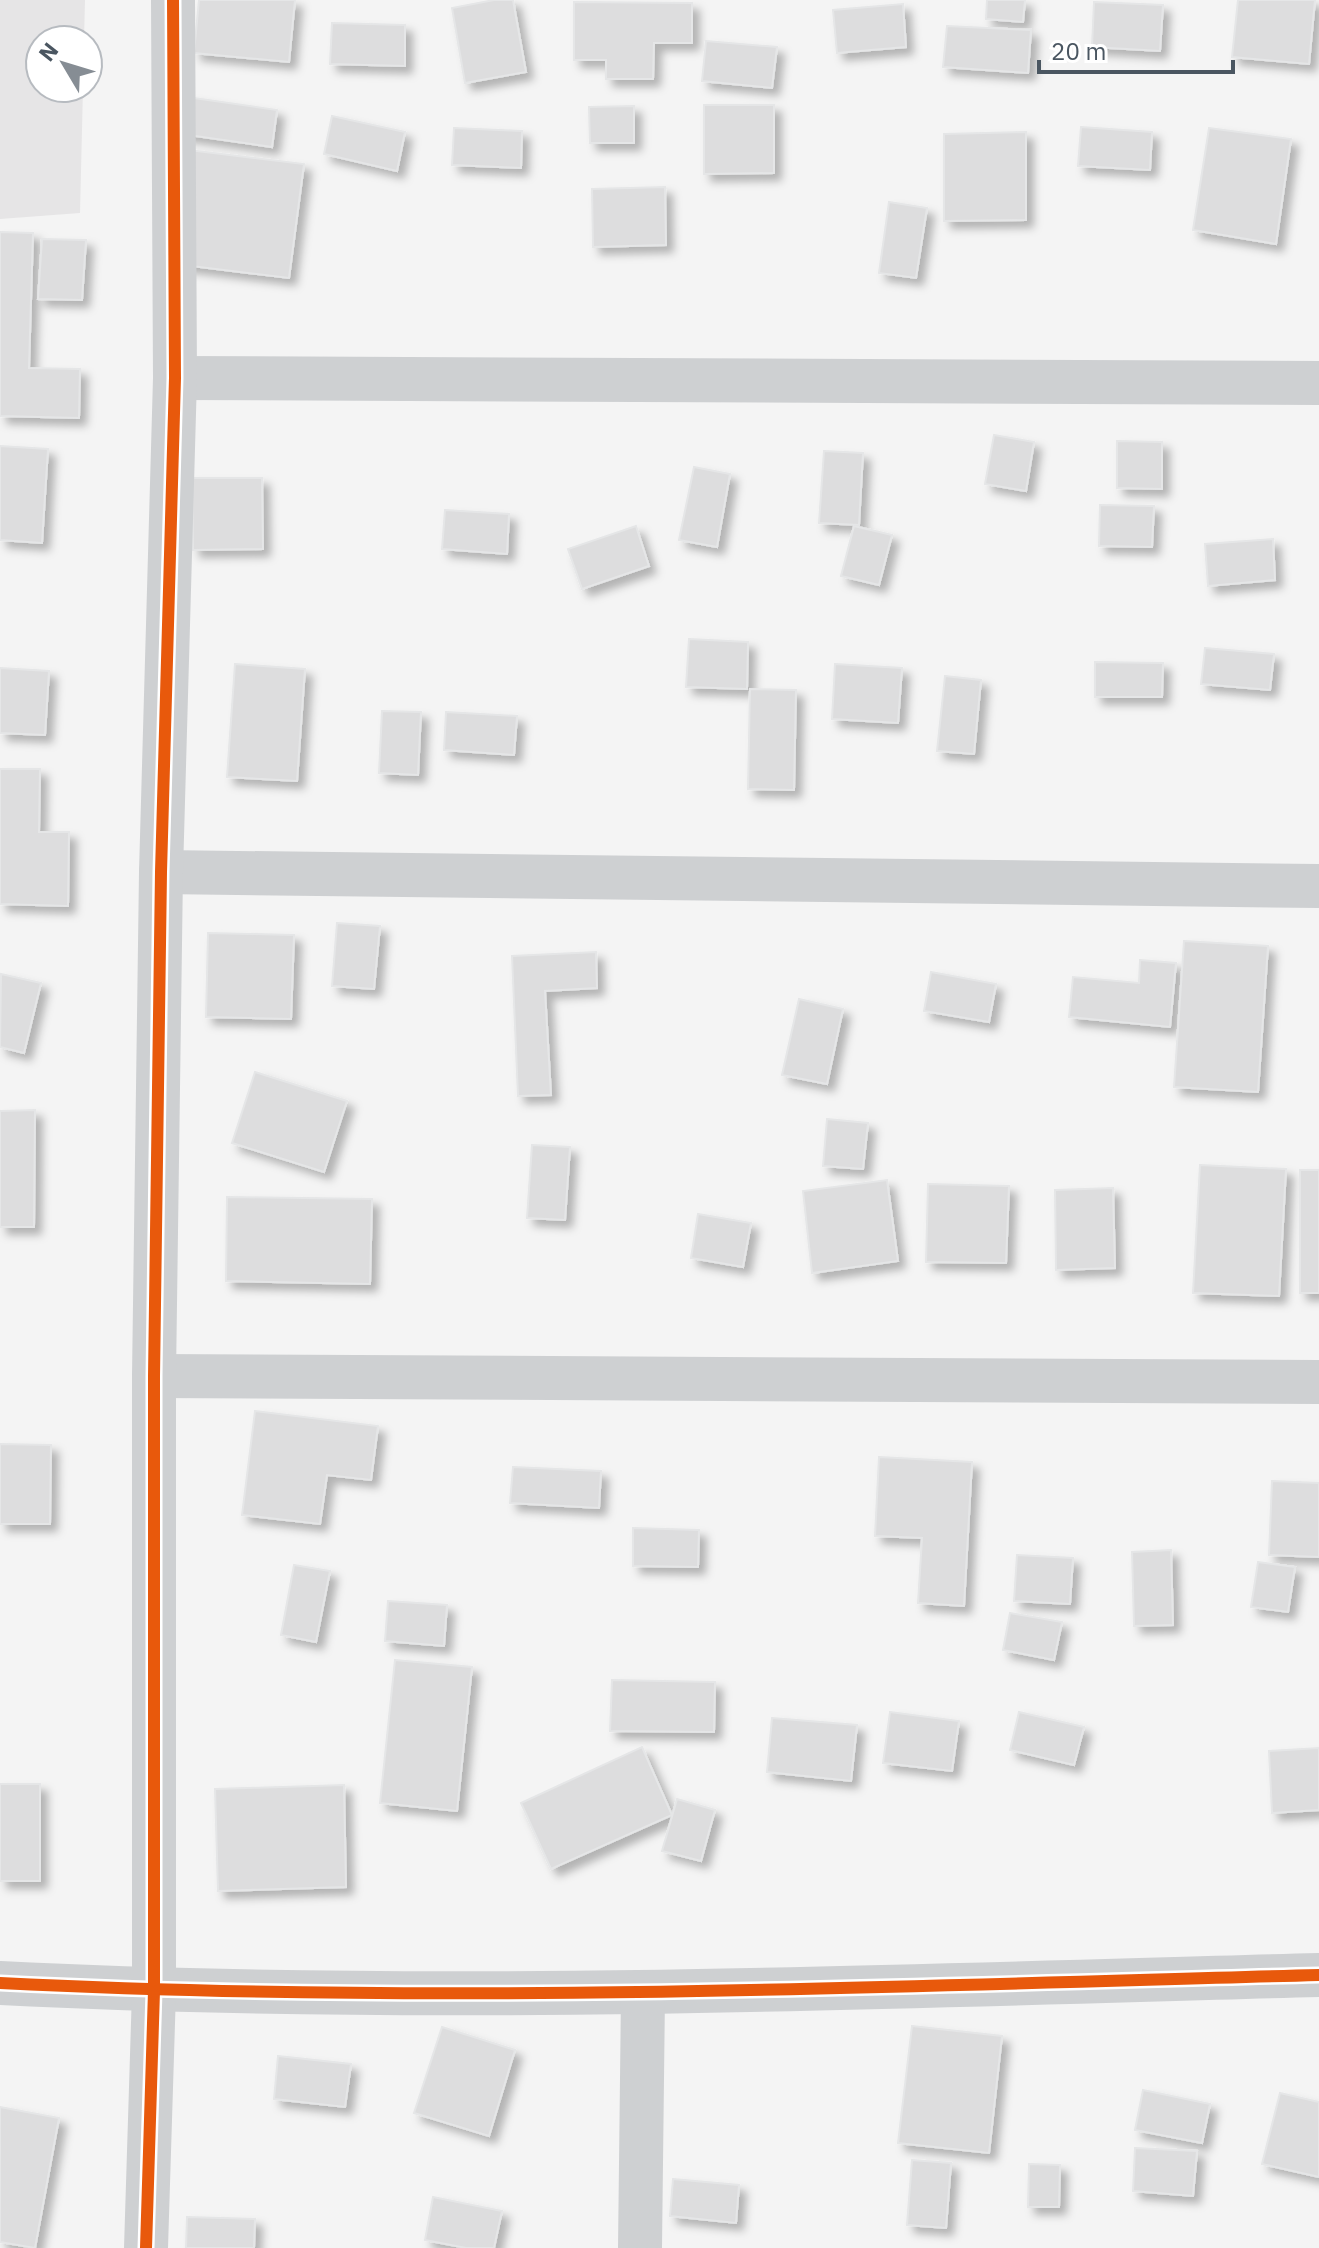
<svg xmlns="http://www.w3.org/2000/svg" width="1319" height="2248" viewBox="0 0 1319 2248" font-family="'IBM Plex Sans',sans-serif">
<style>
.education{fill:#e6e5e6}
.building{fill:#ddddde;stroke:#e5e6e7;stroke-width:2;filter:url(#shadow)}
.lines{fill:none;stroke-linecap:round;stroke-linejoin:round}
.street{stroke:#ced0d2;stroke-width:44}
.cycleway-casing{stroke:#fff;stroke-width:17}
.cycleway{stroke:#e8590c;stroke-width:12}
</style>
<defs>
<filter id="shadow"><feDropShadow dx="7" dy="7" stdDeviation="4" flood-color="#0004"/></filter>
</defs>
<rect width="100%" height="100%" fill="#f4f4f4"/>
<!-- education -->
<path class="education" d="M 0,0 L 85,0 L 84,40 L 40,40 L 40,88 L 83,88 L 80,213 L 0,219 Z"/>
<!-- building -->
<g class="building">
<path d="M 199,0 L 295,0 L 289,62 L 194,53 Z"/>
<path d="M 494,0 L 513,0 L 526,72 L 465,83 L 452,8 Z"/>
<path d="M 987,0 L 1025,0 L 1023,22 L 986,19 Z"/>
<path d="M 1238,0 L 1315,0 L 1309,64 L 1232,57 Z"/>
<path d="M 574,2 L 692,3 L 692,43 L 654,43 L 653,79 L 606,79 L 606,60 L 574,60 Z"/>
<path d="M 1094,2 L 1163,5 L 1160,51 L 1092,47 Z"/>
<path d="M 903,4 L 906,47 L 837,53 L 833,10 Z"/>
<path d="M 332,23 L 405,25 L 405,66 L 330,64 Z"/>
<path d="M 947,26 L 1031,30 L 1028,73 L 943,67 Z"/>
<path d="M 706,41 L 777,47 L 772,88 L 702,81 Z"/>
<path d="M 187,97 L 277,110 L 272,147 L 181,134 Z"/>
<path d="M 704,105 L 774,105 L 774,173 L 704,174 Z"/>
<path d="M 634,106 L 634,143 L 590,143 L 589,107 Z"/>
<path d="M 332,116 L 405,132 L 397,171 L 324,154 Z"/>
<path d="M 1081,127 L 1152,132 L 1150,170 L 1078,166 Z"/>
<path d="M 454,128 L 522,131 L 521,168 L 452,165 Z"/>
<path d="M 1209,128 L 1291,139 L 1276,244 L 1193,230 Z"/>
<path d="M 1026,132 L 1026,220 L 944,221 L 944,134 Z"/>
<path d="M 189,150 L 304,164 L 289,278 L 175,264 Z"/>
<path d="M 665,187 L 666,245 L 593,247 L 592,189 Z"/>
<path d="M 889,202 L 927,208 L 916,278 L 879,273 Z"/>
<path d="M 0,232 L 33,233 L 29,368 L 80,369 L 79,418 L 0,416 Z"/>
<path d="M 42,239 L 86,240 L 82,300 L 38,299 Z"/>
<path d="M 994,435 L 1034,442 L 1026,491 L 985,484 Z"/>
<path d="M 1117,441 L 1162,442 L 1162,489 L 1117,488 Z"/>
<path d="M 0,446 L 48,449 L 42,543 L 0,540 Z"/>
<path d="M 824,451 L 863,453 L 859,525 L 819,523 Z"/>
<path d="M 694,467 L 730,474 L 717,547 L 679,540 Z"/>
<path d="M 192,478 L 262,478 L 263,549 L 193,550 Z"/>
<path d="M 1100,505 L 1154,506 L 1152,547 L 1099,546 Z"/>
<path d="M 445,510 L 509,514 L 507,554 L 442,549 Z"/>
<path d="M 636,526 L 649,566 L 582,589 L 568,549 Z"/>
<path d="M 854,526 L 892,535 L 879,585 L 841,576 Z"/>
<path d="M 1273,539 L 1275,580 L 1208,586 L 1205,544 Z"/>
<path d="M 689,639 L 748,642 L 747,689 L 686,687 Z"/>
<path d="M 1205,648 L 1274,654 L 1270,690 L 1201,684 Z"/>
<path d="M 1095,662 L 1163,663 L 1162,697 L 1095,697 Z"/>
<path d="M 235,664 L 305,669 L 297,781 L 227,777 Z"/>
<path d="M 835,664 L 902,668 L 898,723 L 832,719 Z"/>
<path d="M 0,668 L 49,671 L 45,735 L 0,733 Z"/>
<path d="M 945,676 L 981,680 L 974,754 L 937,751 Z"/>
<path d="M 750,689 L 796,690 L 794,790 L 748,789 Z"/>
<path d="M 382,711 L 421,712 L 418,775 L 379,773 Z"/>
<path d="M 446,712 L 517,716 L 514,755 L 444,750 Z"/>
<path d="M 0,769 L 40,769 L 39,832 L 69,832 L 68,906 L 0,904 Z"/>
<path d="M 337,923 L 380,926 L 374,989 L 332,986 Z"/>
<path d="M 208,933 L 294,935 L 291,1019 L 206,1017 Z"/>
<path d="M 1184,941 L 1268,946 L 1258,1092 L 1174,1087 Z"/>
<path d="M 596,952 L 597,988 L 545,991 L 551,1095 L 518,1096 L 512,956 Z"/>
<path d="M 1140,960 L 1176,963 L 1170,1027 L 1069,1017 L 1073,977 L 1139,983 Z"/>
<path d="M 931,972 L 996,984 L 989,1022 L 924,1011 Z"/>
<path d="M 1,974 L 41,983 L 24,1053 L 0,1047 Z"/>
<path d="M 799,999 L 843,1009 L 827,1084 L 782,1075 Z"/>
<path d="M 255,1072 L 347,1101 L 324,1172 L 232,1143 Z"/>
<path d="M 35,1110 L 34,1227 L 0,1227 L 0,1111 Z"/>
<path d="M 827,1119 L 868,1123 L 863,1169 L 823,1166 Z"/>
<path d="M 532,1145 L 570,1147 L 565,1220 L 527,1218 Z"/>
<path d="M 1200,1165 L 1286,1169 L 1279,1296 L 1193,1293 Z"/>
<rect x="1300" y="1170" width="19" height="123"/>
<path d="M 887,1180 L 898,1261 L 812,1273 L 803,1191 Z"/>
<path d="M 928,1184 L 1009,1186 L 1006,1263 L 926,1262 Z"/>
<path d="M 1113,1188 L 1115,1268 L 1056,1270 L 1055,1190 Z"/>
<path d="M 227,1197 L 372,1199 L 370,1284 L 226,1281 Z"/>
<path d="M 698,1214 L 751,1223 L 743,1267 L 691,1258 Z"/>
<path d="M 255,1411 L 378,1426 L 371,1480 L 327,1475 L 320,1524 L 242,1515 Z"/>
<path d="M 0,1444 L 51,1445 L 50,1524 L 0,1524 Z"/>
<path d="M 879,1457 L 972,1462 L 964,1606 L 918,1603 L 922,1538 L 875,1536 Z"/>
<path d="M 513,1467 L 601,1471 L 599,1508 L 510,1503 Z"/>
<path d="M 1272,1481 L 1319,1483 L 1319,1557 L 1269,1555 Z"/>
<path d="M 633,1528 L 699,1530 L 698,1567 L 633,1566 Z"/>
<path d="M 1171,1550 L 1173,1625 L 1134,1626 L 1132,1552 Z"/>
<path d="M 1017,1555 L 1073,1558 L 1070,1604 L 1014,1601 Z"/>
<path d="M 1258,1562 L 1295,1567 L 1288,1612 L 1251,1607 Z"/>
<path d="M 294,1565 L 330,1571 L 316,1642 L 281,1635 Z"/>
<path d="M 388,1601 L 447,1605 L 444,1646 L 385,1641 Z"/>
<path d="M 1010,1613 L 1062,1622 L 1054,1660 L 1003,1650 Z"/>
<path d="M 395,1660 L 472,1667 L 457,1811 L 380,1803 Z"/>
<path d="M 612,1680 L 715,1682 L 714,1732 L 610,1731 Z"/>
<path d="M 890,1712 L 959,1721 L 952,1771 L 883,1763 Z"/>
<path d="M 1019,1712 L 1084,1727 L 1074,1765 L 1010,1750 Z"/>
<path d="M 772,1718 L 857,1725 L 851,1781 L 767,1772 Z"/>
<path d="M 642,1747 L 672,1815 L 551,1869 L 521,1803 Z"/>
<path d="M 1319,1748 L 1319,1810 L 1272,1813 L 1269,1751 Z"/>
<rect x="0" y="1784" width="40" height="97"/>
<path d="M 344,1785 L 346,1887 L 218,1891 L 215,1789 Z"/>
<path d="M 677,1799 L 715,1810 L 701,1861 L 662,1851 Z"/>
<path d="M 912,2026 L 1002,2036 L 989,2153 L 898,2143 Z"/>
<path d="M 442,2027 L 515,2050 L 489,2136 L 414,2113 Z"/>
<path d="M 278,2056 L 351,2064 L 345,2107 L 274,2099 Z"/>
<path d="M 1143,2090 L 1210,2104 L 1202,2143 L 1135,2130 Z"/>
<path d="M 1280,2093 L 1319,2102 L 1319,2177 L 1262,2164 Z"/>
<path d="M 0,2107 L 59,2118 L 35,2248 L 0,2242 Z"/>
<path d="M 1135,2148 L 1197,2151 L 1193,2196 L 1133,2191 Z"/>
<path d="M 912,2160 L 951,2163 L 946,2228 L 907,2225 Z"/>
<path d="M 1029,2164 L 1060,2165 L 1059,2207 L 1028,2207 Z"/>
<path d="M 673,2179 L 739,2185 L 736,2223 L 670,2216 Z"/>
<path d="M 433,2197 L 502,2211 L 494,2248 L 466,2248 L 425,2240 Z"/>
<path d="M 187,2217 L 255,2219 L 254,2248 L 186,2248 Z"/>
</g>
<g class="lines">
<!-- street -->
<g class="street">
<path d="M 175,378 L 1319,383"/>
<path d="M 161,872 L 1319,886"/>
<path d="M 154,1376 L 1319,1382"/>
<path d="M 0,1983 C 439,2005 880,1987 1319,1975"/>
<path d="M 146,2248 L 154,1991 L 154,1376 L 161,872 L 175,378 L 173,0"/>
<path d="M 640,2248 L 643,1994"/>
</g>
<!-- cycleway casing -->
<g class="cycleway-casing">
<g id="cycleway">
<path d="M 0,1983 C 439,2005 880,1987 1319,1975"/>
<path d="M 146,2248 L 154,1991 L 154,1376 L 161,872 L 175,378 L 173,0"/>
</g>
</g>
<!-- cycleway -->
<use href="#cycleway" class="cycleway"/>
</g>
<!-- north arrow -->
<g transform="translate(64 64) rotate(308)"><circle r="38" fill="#ffffff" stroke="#b7bbc0" stroke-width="2"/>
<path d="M0-6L14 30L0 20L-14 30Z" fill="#868d94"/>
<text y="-12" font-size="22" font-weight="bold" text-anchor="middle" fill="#4a5661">N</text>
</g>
<!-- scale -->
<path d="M1039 60v12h194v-12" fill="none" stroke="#4a5661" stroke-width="4"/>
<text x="1051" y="60" font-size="24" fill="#4a5661" stroke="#ffffff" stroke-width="6" paint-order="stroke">20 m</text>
</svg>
